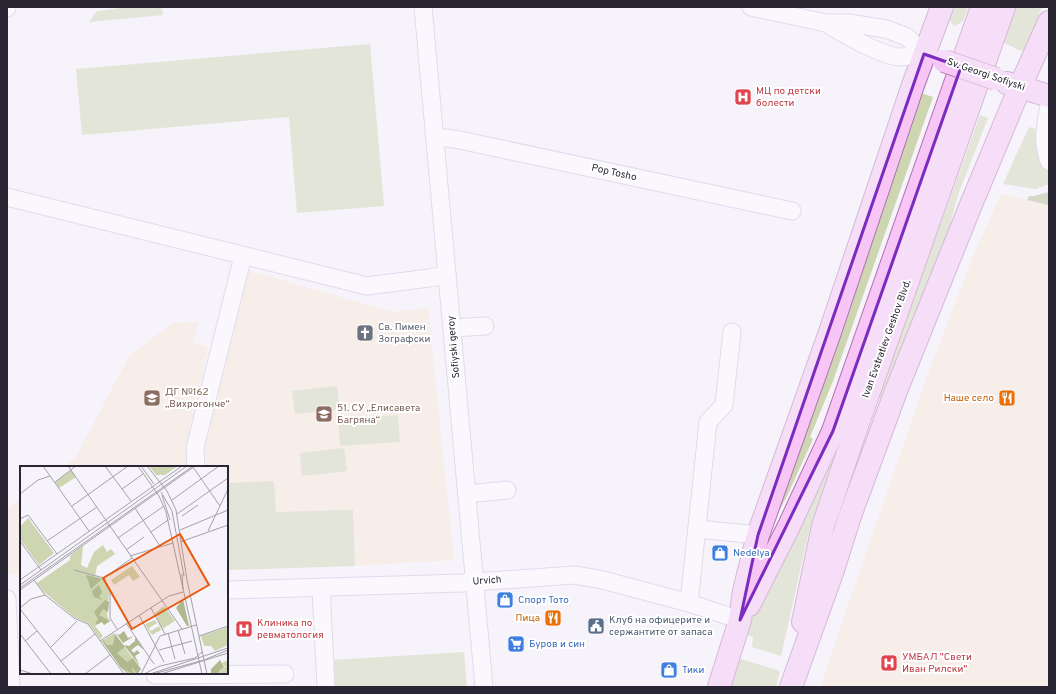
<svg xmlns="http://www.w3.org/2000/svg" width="1056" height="694" viewBox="0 0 1056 694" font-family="Overpass,sans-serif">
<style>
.education{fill:#f8e8d6}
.green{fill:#cdd5b1}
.forest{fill:#b0b88e}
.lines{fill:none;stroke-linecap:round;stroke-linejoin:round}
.minor-casing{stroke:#c9bdde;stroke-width:19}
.major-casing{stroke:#ac74ae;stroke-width:24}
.minor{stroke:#fff;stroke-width:17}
.major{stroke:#f7c5f6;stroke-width:22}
.major-bridge-casing{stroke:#ac74ae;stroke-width:24;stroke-linecap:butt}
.major-bridge{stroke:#f7c5f6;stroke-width:22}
.marked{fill:none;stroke:#7b2cbf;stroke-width:3;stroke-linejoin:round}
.labels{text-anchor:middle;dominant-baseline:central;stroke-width:4;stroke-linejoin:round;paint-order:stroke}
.street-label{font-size:10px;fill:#2a2532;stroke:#fff}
.health-label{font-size:10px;fill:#be3a42;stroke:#fff;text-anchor:start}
.worship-label{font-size:10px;fill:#5b616d;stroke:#fff;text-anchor:start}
.education-label{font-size:10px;fill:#785e54;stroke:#fff;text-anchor:start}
.food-label{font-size:10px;fill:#c56008;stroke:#fff;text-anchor:end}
.shop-label{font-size:10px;fill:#366cbe;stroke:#fff;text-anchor:start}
.service-label{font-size:10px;fill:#4e5e75;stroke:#fff;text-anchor:start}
.inset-road{fill:none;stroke:#a4a1aa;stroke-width:1}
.view{fill:#e8590c;fill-opacity:0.15;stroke:#e8590c;stroke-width:2}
.inset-edge{fill:none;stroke:#2a2532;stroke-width:2}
</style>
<rect width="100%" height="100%" fill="#f6f3fa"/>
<!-- education -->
<g class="education">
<path d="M 1001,194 L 1049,205 L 1049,687 L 820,687 L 926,379 L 974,254 Z"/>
<path d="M 242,272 L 257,273 L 393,312 L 428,308 L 454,560 L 368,565 L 227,570 L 227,467 L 206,467 L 205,429 Z"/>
<path d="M 199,322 L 193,342 L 208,347 L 188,440 L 189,467 L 63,467 L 75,458 L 130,355 L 173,323 Z"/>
<path d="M 21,498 L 21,574 L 7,574 L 7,508 Z"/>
</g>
<!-- green -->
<g class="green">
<path d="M 129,7 L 162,7 L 163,15 L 89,22 L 97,11 Z"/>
<path d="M 955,7 L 968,7 L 963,21 L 955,26 L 952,24 L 950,20 Z"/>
<path d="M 1016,7 L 1042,7 L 1026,48 L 1021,51 L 1001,41 Z"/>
<path d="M 370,44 L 384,206 L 297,213 L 289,117 L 82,135 L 76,69 Z"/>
<path d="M 918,92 L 933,97 L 833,381 L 810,437 L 813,439 L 787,496 L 760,547 Z"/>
<path d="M 980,115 L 988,118 L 958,195 L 948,232 L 922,300 L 881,399 L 878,397 Z"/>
<path d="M 1029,127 L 1039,130 L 1045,166 L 1049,171 L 1049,184 L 1036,189 L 1003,184 Z"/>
<path d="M 337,386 L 340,410 L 295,414 L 292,391 Z"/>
<path d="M 398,415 L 400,442 L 340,446 L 338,419 Z"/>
<path d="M 344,448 L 347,471 L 302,476 L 300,453 Z"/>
<path d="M 827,463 L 832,465 L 809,531 L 781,656 L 752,647 L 753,637 L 746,635 L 751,620 L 771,577 Z"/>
<path d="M 274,481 L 276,512 L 353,510 L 355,566 L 227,570 L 227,483 Z"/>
<path d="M 464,652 L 467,687 L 333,687 L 332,660 Z"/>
<path d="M 738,658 L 780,671 L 776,687 L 729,687 Z"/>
</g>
<!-- forest -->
<path class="forest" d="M 1049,192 L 1049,205 L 1027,200 L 1029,196 L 1034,196 Z"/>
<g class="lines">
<!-- minor casing -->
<g class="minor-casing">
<g id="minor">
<path d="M 423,7 L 484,687"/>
<path d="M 751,7 L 826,23 L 849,23 L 886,29 L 907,37 L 924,54"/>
<path d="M 7,8 L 7,7"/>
<path d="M 826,23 C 843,34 880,55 899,57 C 907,57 916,55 924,54"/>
<path d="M 1049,106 C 1045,127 1042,141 1049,161"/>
<path d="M 435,137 L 455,139 L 792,211"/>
<path d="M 7,197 L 367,286 L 429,278 L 447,275"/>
<path d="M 452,328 L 485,326"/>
<path d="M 196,467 L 195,448 L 243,256"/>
<path d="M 467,494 L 507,490"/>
<path d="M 697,529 L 758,535"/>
<path d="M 321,587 L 326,687"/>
<path d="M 227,590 L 462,583 L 574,575 L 599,579 L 689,603 L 740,620"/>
<path d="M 7,599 L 11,687"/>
<path d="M 689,603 L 708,422 L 724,405 L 732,332"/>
<path d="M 155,675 L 285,674"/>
</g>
</g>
<!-- major casing -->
<g class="major-casing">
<g id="major">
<path d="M 1007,83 L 1049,96"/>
<path d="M 749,605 L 789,526 L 833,431 L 982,7"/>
<path d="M 803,622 L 823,526 L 857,426 L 1004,7"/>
<path d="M 719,687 L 740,620 L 744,591 L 758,535 L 829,335 L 913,85 L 942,7"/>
<path d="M 791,687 L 833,570 L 850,516 L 896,391 L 970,207 L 1020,87 L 1049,22"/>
</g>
</g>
<!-- minor -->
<use href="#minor" class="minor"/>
<!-- major -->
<use href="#major" class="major"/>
<!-- major-bridge casing -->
<g class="major-bridge-casing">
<path id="major-bridge" d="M 944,61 L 996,79"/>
</g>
<!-- major-bridge -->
<use href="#major-bridge" class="major-bridge"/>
</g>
<!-- marked area -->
<path d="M0 0H1056V694H0ZM 924,54 L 961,67 L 833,431 L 740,620 L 758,535 Z" fill="#f6f3fa" fill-opacity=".55" fill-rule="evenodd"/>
<path class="marked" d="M 924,54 L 961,67 L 833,431 L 740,620 L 758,535 Z"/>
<!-- icons -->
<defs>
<g id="hospital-square" transform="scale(0.9)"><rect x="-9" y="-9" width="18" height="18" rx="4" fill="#e0444e" stroke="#fff"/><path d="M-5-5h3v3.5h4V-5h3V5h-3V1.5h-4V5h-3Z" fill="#fff"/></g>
<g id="church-square" transform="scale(0.9)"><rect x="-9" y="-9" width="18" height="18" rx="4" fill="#6b7280" stroke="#fff"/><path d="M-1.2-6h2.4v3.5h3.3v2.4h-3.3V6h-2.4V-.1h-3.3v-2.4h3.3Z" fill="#fff"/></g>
<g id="school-square" transform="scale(0.9)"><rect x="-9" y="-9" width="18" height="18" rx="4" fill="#8d6e63" stroke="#fff"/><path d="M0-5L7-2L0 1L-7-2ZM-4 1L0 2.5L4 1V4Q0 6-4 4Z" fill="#fff"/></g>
<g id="restaurant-square" transform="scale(0.9)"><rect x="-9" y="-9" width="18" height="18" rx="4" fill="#e8710a" stroke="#fff"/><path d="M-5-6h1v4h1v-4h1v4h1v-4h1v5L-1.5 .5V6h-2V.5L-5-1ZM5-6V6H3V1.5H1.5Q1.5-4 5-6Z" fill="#fff"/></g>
<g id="shop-square" transform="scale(0.9)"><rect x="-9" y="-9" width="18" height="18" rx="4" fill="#3f7fe0" stroke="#fff"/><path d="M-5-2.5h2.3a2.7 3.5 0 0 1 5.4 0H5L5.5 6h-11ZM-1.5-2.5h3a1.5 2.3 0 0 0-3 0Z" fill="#fff"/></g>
<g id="civic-square" transform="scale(0.9)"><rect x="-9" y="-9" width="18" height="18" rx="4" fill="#5c6f8a" stroke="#fff"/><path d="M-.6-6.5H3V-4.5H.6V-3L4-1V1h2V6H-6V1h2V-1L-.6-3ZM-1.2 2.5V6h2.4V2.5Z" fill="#fff"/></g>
<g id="supermarket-square" transform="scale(0.9)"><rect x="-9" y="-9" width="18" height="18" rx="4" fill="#3f7fe0" stroke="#fff"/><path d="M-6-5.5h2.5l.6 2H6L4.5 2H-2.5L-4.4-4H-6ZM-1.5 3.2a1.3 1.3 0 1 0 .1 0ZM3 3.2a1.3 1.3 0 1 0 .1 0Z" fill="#fff"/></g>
</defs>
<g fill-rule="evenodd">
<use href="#hospital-square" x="743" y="97"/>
<use href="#church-square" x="365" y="333"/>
<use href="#school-square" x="152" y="398"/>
<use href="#restaurant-square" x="1007" y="398"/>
<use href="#school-square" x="324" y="414"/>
<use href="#shop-square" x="720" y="553"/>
<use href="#shop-square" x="505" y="600"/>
<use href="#restaurant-square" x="553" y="618"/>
<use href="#civic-square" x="596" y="626"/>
<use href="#hospital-square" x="244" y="629"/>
<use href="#supermarket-square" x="516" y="644"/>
<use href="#hospital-square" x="889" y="663"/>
<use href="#shop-square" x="669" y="670"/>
</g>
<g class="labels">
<!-- street labels -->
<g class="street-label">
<text transform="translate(986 75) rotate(19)">Sv. Georgi Sofiyski</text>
<text transform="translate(614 173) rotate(13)">Pop Tosho</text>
<text transform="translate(887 339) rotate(-70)">Ivan Evstratiev Geshov Blvd.</text>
<text transform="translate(454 347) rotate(-95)">Sofiyski geroy</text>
<text transform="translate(487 581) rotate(-4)">Urvich</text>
</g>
<!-- health labels -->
<g class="health-label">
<text x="756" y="91">МЦ по детски<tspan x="756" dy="12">болести</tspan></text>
<text x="257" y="623">Клиника по<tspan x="257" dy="12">ревматология</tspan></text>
<text x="902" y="657">УМБАЛ "Свети<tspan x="902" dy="12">Иван Рилски"</tspan></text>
</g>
<!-- worship labels -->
<g class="worship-label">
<text x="378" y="327">Св. Пимен<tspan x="378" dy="12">Зографски</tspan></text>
</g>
<!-- education labels -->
<g class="education-label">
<text x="165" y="392">ДГ №162<tspan x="165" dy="12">„Вихрогонче“</tspan></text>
<text x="337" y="408">51. СУ „Елисавета<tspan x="337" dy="12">Багряна“</tspan></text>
</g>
<!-- food labels -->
<g class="food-label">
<text x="994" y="398">Наше село</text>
<text x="540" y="618">Пица</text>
</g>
<!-- shop labels -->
<g class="shop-label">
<text x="733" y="553">Nedelya</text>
<text x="518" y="600">Спорт Тото</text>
<text x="529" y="644">Буров и син</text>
<text x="682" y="670">Тики</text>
</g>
<!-- service labels -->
<g class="service-label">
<text x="609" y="620">Клуб на офицерите и<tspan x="609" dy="12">сержантите от запаса</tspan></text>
</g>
</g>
<!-- overview -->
<g transform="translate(20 466)">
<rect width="208" height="208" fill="#f6f3fa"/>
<path d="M 129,0 L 158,0 L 145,9 L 136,9 ZM 51,4 L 56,11 L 39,22 L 35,16 ZM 8,52 L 34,87 L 19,99 L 0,73 L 0,61 ZM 83,79 L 87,86 L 91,83 L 95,88 L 77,100 L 75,110 L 83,113 L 89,126 L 87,150 L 90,155 L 84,159 L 82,156 L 75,160 L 83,170 L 80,173 L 68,157 L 54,151 L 24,126 L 17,117 L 50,94 L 50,90 L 63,80 L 61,99 L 67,102 L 74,86 ZM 112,100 L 120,111 L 113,115 L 109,109 L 94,119 L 91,114 ZM 144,140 L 155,155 L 142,163 L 135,147 ZM 135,154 L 137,157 L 129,162 L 131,165 L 139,160 L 141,164 L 132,169 L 125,158 ZM 208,161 L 208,179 L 195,185 L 191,180 L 184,180 L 181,170 ZM 94,167 L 121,203 L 117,208 L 106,208 L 82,175 ZM 208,194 L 208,208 L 196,208 L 205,201 L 202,197 Z" fill="#cdd5b1"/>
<path d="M 66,109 L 75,111 L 82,113 L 71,123 ZM 79,119 L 82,126 L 79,131 L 83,134 L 74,131 L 72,125 ZM 163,133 L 169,160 L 167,160 L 156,142 ZM 85,134 L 89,136 L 88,146 L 83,143 L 79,149 L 90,155 L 84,159 L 82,156 L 75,159 L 78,153 L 74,146 ZM 104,165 L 108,172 L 114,170 L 103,177 L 96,167 L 99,169 ZM 95,168 L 105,181 L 97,187 L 107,196 L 113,192 L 121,203 L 117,208 L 112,201 L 113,208 L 101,202 L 82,175 L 83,174 L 87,179 L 93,179 ZM 115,171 L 124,184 L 118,179 L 111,184 L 114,187 L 117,184 L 120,187 L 115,190 L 120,200 L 104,179 L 109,180 L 115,175 ZM 200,194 L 204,201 L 196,208 L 191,208 L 191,203 Z" fill="#b0b88e"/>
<path class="inset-road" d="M 23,0 L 69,65M 48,0 L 162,163M 85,0 L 111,35M 118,0 L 139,30 L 146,46 L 182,208M 121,0 L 134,18M 127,0 L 147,25 L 156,44 L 167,114 L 187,208M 173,1 L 200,40M 35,16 L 56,0M 102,23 L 123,8M 141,26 L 152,45 L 164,110M 0,28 L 18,14 L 30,10M 142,29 L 150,54M 152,34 L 199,0M 52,40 L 108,0M 115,42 L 140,80M 157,48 L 208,12M 162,50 L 178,39M 0,53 L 8,49 L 37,88M 160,64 L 208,44M 188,65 L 208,23M 131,66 L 148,54M 98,72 L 144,40M 0,75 L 21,104M 27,75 L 77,41M 160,76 L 208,59M 106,84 L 124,71M 110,90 L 153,77M 54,104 L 84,112M 162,108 L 163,123M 84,112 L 90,126 L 90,152 L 97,163M 84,112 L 112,92M 0,114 L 162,0M 14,114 L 25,129 L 54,152 L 68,158 L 104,208M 0,119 L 167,0M 0,122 L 173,0M 0,124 L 175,0M 0,142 L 11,133 L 25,129M 131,142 L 145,168M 0,143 L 51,208M 119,149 L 144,196M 106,157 L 134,198M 158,164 L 165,188M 148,167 L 155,193M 0,168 L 31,208M 179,170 L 208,160M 5,175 L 17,165M 80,175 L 149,130 L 163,126M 30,182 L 57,155M 139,184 L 172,175M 41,195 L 75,168M 0,204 L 13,208M 65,208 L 90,189M 121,208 L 140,170 L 176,159M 124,208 L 140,200 L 175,192 L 182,186M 130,208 L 208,182M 133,208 L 184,194 L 208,184M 141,208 L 208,187"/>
<path class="view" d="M 160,68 L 189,119 L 112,163 L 83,112 Z"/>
<rect width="208" height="208" class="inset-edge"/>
</g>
<!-- border -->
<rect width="1056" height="694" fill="none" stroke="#2a2532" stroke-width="16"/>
</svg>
